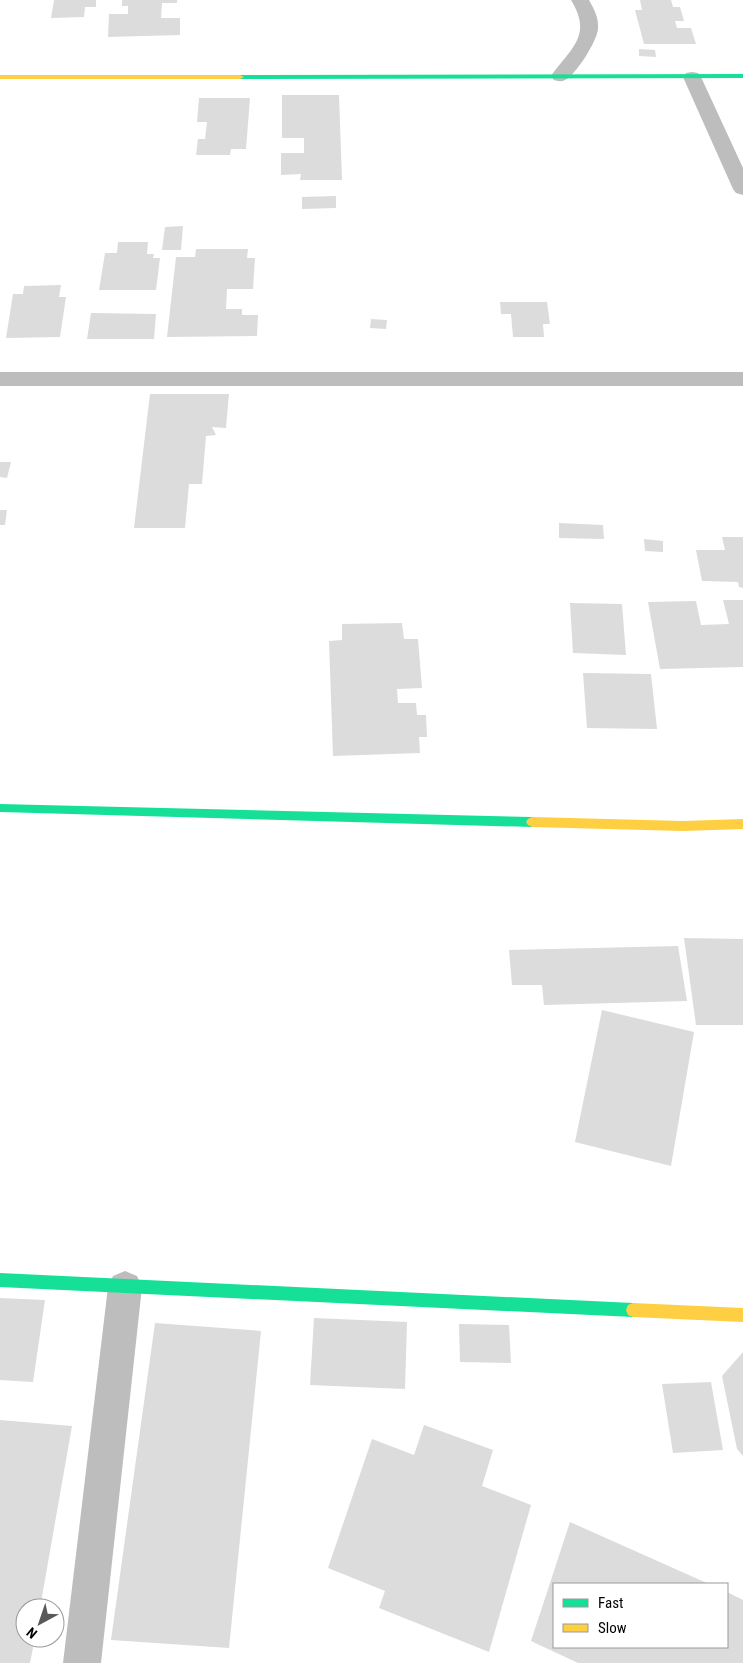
<svg xmlns="http://www.w3.org/2000/svg" width="743" height="1663" viewBox="0 0 743 1663" font-family="'Roboto Condensed',sans-serif">
<style>
.building{fill:#dcdcdc}
.lines{fill:none;stroke-linecap:round;stroke-linejoin:round}
.street{fill:#bdbdbd;fill-rule:evenodd}
.fast{fill:#16e098;fill-rule:evenodd}
.slow{fill:#ffcf43;fill-rule:evenodd}
</style>
<rect width="100%" height="100%" fill="#fff"/>
<!-- building -->
<g class="building">
<path d="M 54,0 L 96,0 L 96,7 L 85,7 L 84,17 L 51,18 Z"/>
<path d="M 122,0 L 177,0 L 177,3 L 162,3 L 161,18 L 180,18 L 180,35 L 108,37 L 109,14 L 128,14 L 128,6 L 122,6 Z"/>
<path d="M 640,0 L 671,0 L 673,7 L 680,7 L 684,21 L 675,21 L 677,28 L 691,28 L 696,44 L 644,44 L 635,10 L 642,10 Z"/>
<path d="M 639,49 L 655,50 L 656,57 L 639,56 Z"/>
<path d="M 282,95 L 339,95 L 342,180 L 300,180 L 301,174 L 281,175 L 281,153 L 304,153 L 304,138 L 282,138 Z"/>
<path d="M 199,98 L 250,98 L 246,149 L 231,149 L 230,155 L 196,155 L 198,139 L 205,139 L 207,122 L 197,122 Z"/>
<path d="M 336,196 L 336,208 L 302,209 L 302,197 Z"/>
<path d="M 183,226 L 181,250 L 162,250 L 165,227 Z"/>
<path d="M 118,242 L 148,242 L 147,254 L 154,254 L 153,258 L 160,258 L 156,290 L 99,290 L 105,253 L 117,253 Z"/>
<path d="M 196,249 L 248,249 L 247,258 L 255,258 L 253,289 L 227,289 L 226,309 L 242,309 L 242,315 L 258,315 L 257,336 L 167,337 L 176,257 L 195,257 Z"/>
<path d="M 61,285 L 59,297 L 66,297 L 60,337 L 6,338 L 13,294 L 23,294 L 24,286 Z"/>
<path d="M 500,302 L 547,302 L 550,324 L 543,324 L 544,337 L 513,337 L 511,314 L 501,314 Z"/>
<path d="M 91,313 L 156,314 L 154,339 L 87,339 Z"/>
<path d="M 371,319 L 387,320 L 386,329 L 370,328 Z"/>
<path d="M 150,394 L 229,394 L 226,428 L 212,427 L 216,435 L 206,436 L 202,484 L 189,484 L 185,528 L 134,528 Z"/>
<path d="M 0,462 L 11,462 L 7,478 L 0,477 Z"/>
<path d="M 0,510 L 7,510 L 5,525 L 0,525 Z"/>
<path d="M 559,523 L 603,525 L 604,539 L 559,538 Z"/>
<path d="M 722,537 L 743,537 L 743,588 L 739,587 L 738,582 L 702,581 L 696,550 L 725,550 Z"/>
<path d="M 644,539 L 663,541 L 663,552 L 645,551 Z"/>
<path d="M 723,600 L 743,600 L 743,667 L 660,669 L 648,602 L 696,601 L 701,625 L 729,624 Z"/>
<path d="M 570,603 L 622,604 L 626,655 L 573,653 Z"/>
<path d="M 402,623 L 404,639 L 418,639 L 422,688 L 397,689 L 398,703 L 416,703 L 417,715 L 426,715 L 427,737 L 419,737 L 420,753 L 333,756 L 329,641 L 342,640 L 342,624 Z"/>
<path d="M 583,673 L 651,674 L 657,729 L 587,728 Z"/>
<path d="M 684,938 L 743,939 L 743,1025 L 696,1025 Z"/>
<path d="M 678,946 L 687,1001 L 544,1005 L 542,985 L 512,985 L 509,950 Z"/>
<path d="M 602,1010 L 694,1032 L 671,1166 L 575,1142 Z"/>
<path d="M 0,1298 L 45,1300 L 33,1382 L 0,1380 Z"/>
<path d="M 314,1318 L 407,1322 L 405,1389 L 310,1385 Z"/>
<path d="M 155,1323 L 261,1331 L 229,1648 L 111,1640 Z"/>
<path d="M 459,1324 L 509,1325 L 511,1363 L 460,1362 Z"/>
<path d="M 743,1352 L 743,1456 L 737,1449 L 722,1376 Z"/>
<path d="M 711,1382 L 723,1450 L 673,1453 L 662,1384 Z"/>
<path d="M 0,1420 L 72,1426 L 40,1608 L 25,1608 L 25,1638 L 35,1638 L 30,1663 L 0,1663 Z"/>
<path d="M 424,1425 L 493,1450 L 482,1486 L 531,1505 L 489,1652 L 379,1608 L 385,1591 L 328,1568 L 372,1439 L 414,1455 Z"/>
<path d="M 570,1522 L 709,1584 L 554,1584 L 554,1647 L 727,1647 L 727,1592 L 743,1600 L 743,1663 L 578,1663 L 531,1641 Z"/>
</g>
<g class="lines">
<!-- street -->
<g class="street">
<path d="M 571,0 L 589,0 C 594,9 599,18 598,29 C 597,41 576,75 565,80 C 561,82 557,81 554,80 L 551,76 C 571,48 593,36 571,0 Z"/>
<path d="M 692,72 L 698,73 L 701,77 L 743,168 L 743,195 L 736,193 L 733,189 L 683,77 L 686,73 Z"/>
<rect x="0" y="372" width="743" height="14"/>
<path d="M 125,1271 L 137,1276 L 142,1287 L 101,1663 L 63,1663 L 108,1287 L 113,1276 Z"/>
</g>
<!-- fast -->
<g class="fast">
<path d="M 743,74 L 743,78 L 240,79 L 236,77 L 240,75 Z"/>
<path d="M 0,804 L 532,817 L 536,819 L 538,822 L 536,825 L 532,827 L 0,812 Z"/>
<path d="M 0,1273 L 633,1303 L 638,1305 L 640,1310 L 638,1315 L 633,1317 L 0,1287 Z"/>
</g>
<!-- slow -->
<g class="slow">
<path d="M 0,75 L 240,75 L 244,77 L 240,79 L 0,79 Z"/>
<path d="M 532,817 L 683,821 L 743,819 L 743,829 L 683,831 L 532,827 L 528,825 L 526,822 L 528,819 Z"/>
<path d="M 633,1303 L 743,1308 L 743,1322 L 633,1317 L 628,1315 L 626,1310 L 628,1305 Z"/>
</g>
</g>
<!-- legend -->
<rect x="553" y="1583" width="175" height="65" fill="#ffffff" stroke="#999999"/>
<rect x="563" y="1599" width="25" height="8" fill="#16e098" stroke="#999999"/>
<text x="598" y="1608" font-size="15" fill="#000000">Fast</text>
<rect x="563" y="1624" width="25" height="8" fill="#ffcf43" stroke="#999999"/>
<text x="598" y="1633" font-size="15" fill="#000000">Slow</text>
<!-- north arrow -->
<g transform="translate(40 1623) rotate(220)"><circle r="24" fill="#ffffff" stroke="#999999"/>
<path d="M0-4L9 19L0 12L-9 19Z" fill="#595959"/>
<text y="-8" font-size="14" font-weight="bold" text-anchor="middle" fill="#000000">N</text>
</g>
</svg>
